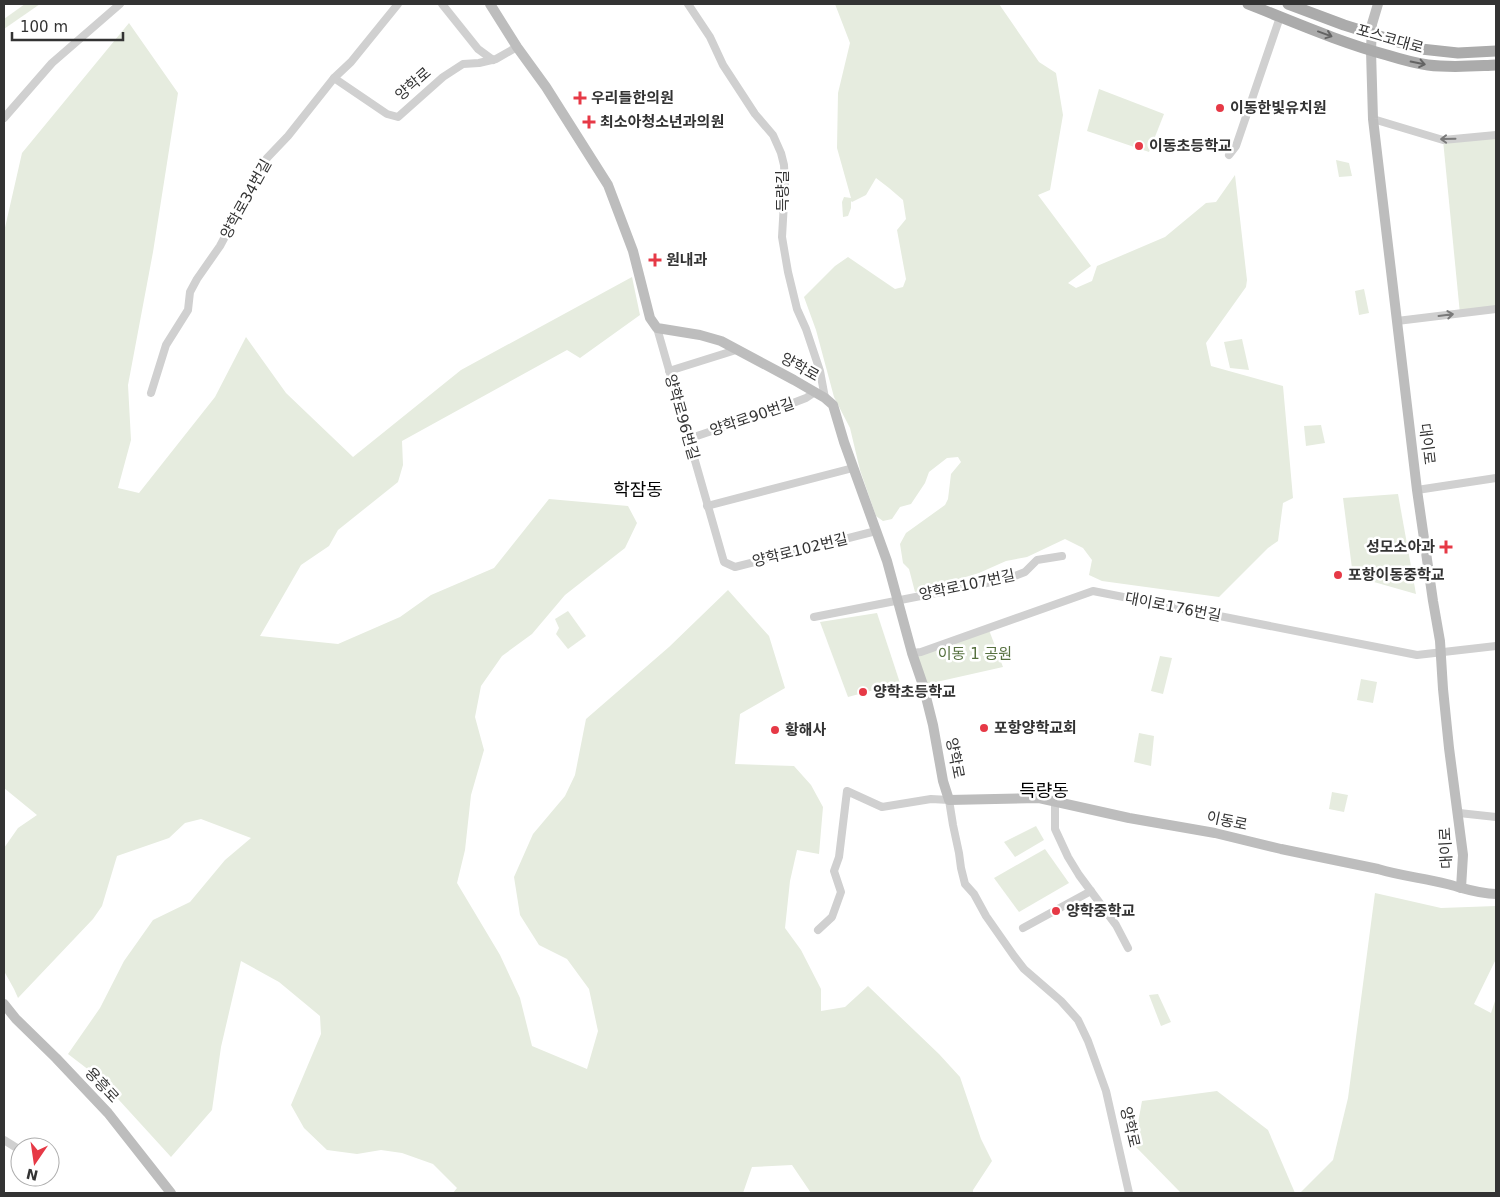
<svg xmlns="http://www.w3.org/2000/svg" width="1500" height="1197" viewBox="0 0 1500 1197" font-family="'DejaVu Sans','Noto Sans KR',sans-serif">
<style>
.green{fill:#e6ecdf}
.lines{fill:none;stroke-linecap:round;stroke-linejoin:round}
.street{stroke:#d0d0d0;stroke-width:8}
.secondary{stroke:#bdbdbd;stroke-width:10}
.primary{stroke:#ababab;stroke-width:11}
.oneway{stroke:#636363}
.oneway2{stroke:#7a7a7a}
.poi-dot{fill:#e63946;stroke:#fff;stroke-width:2}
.labels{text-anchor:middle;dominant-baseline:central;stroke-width:5;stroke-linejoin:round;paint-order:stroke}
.street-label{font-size:15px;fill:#333;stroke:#fff}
.poi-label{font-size:15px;font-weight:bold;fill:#333;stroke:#fff;text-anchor:start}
.park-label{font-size:15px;fill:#56703f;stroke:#fff}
.quarter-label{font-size:18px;fill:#000;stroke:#fff}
</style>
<rect width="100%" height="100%" fill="#fff"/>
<!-- green -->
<g class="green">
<path d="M 25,4 L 40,4 L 4,29 L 4,19 Z"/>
<path d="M 835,4 L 999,4 L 1039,62 L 1056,73 L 1063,115 L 1050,190 L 1038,195 L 1091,266 L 1068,283 L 1076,288 L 1092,281 L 1097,266 L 1165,237 L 1206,203 L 1216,202 L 1235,175 L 1247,280 L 1246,287 L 1206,343 L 1211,366 L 1283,386 L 1293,498 L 1283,503 L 1278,541 L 1268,548 L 1219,597 L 1102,581 L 1089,575 L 1092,560 L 1083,548 L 1065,539 L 1027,557 L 1006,561 L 979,573 L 915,592 L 909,569 L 903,563 L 900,544 L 906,533 L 945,505 L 948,499 L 951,474 L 961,462 L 958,457 L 947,458 L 929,472 L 925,483 L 911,504 L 900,507 L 892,519 L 883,521 L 876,516 L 860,470 L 850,428 L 834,397 L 816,330 L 804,297 L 835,266 L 848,257 L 895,289 L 903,287 L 906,279 L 897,230 L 906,219 L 903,200 L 889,188 L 876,178 L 866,195 L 852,202 L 851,201 L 851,208 L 848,216 L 843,217 L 842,202 L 844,197 L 851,198 L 837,148 L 838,93 L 850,43 Z"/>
<path d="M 129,23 L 178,93 L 153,252 L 128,385 L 131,440 L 118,488 L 139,493 L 215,397 L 246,337 L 286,393 L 353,457 L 461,370 L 632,277 L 640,315 L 580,358 L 567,350 L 402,441 L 403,465 L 398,482 L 338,530 L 329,546 L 301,565 L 260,636 L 338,644 L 400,617 L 431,595 L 494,568 L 549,499 L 628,506 L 637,523 L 625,548 L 565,595 L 532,634 L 502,656 L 481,686 L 475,717 L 484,750 L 471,795 L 465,850 L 457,883 L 500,955 L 520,998 L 532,1046 L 587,1069 L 598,1031 L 589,989 L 567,959 L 539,945 L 520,915 L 514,877 L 533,834 L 565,796 L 575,775 L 586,719 L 669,647 L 728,590 L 769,636 L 785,688 L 740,714 L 735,764 L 794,766 L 811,785 L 823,807 L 819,854 L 797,850 L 790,881 L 785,928 L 801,950 L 821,989 L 821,1011 L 845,1007 L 868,986 L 893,1010 L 939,1054 L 960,1077 L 981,1139 L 992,1161 L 973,1190 L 973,1193 L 811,1193 L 792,1165 L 752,1167 L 743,1193 L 453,1193 L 457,1188 L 433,1164 L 402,1153 L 381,1150 L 357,1154 L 327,1150 L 304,1128 L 291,1105 L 321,1034 L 320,1016 L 279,982 L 241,961 L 221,1047 L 212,1110 L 171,1157 L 98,1077 L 68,1054 L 100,1008 L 124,961 L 153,920 L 190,902 L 225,860 L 251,838 L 201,819 L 185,823 L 169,838 L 117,856 L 102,906 L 93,919 L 18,998 L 14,989 L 4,971 L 4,848 L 18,828 L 37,815 L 4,788 L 4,232 L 22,153 Z"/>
<path d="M 1099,89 L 1164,114 L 1149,152 L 1087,131 Z"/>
<path d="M 1496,135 L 1496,309 L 1460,314 L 1443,140 Z"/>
<path d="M 1336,160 L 1349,163 L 1352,176 L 1339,177 Z"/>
<path d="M 1364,289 L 1369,313 L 1359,315 L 1355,291 Z"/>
<path d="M 1242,339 L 1249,370 L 1230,368 L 1224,342 Z"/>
<path d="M 1321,425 L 1325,443 L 1306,446 L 1304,426 Z"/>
<path d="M 1398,494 L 1416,594 L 1353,576 L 1343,498 Z"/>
<path d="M 568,611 L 586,636 L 568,649 L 556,634 L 559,628 L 555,619 Z"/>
<path d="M 877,613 L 900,683 L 848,697 L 820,622 Z"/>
<path d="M 989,630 L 1003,667 L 923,685 L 912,653 Z"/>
<path d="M 1160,656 L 1172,658 L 1163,694 L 1151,691 Z"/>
<path d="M 1361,679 L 1377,682 L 1373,703 L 1357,700 Z"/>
<path d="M 1139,733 L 1154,736 L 1151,766 L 1134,762 Z"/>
<path d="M 1332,792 L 1348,795 L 1344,812 L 1329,809 Z"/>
<path d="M 1036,826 L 1044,840 L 1015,857 L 1004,842 Z"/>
<path d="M 1045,849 L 1069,883 L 1019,912 L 994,878 Z"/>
<path d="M 1375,893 L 1441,908 L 1496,906 L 1496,959 L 1474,1004 L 1491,1013 L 1496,998 L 1496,1193 L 1300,1193 L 1333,1160 L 1348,1098 Z"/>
<path d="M 1158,994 L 1171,1022 L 1161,1026 L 1149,995 Z"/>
<path d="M 1217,1091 L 1268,1130 L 1295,1193 L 1181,1193 L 1134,1145 L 1142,1101 Z"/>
</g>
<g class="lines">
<!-- street -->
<g class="street">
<path d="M 442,4 L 478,49 L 493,60"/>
<path d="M 688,4 L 710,37 L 723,65 L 755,114 L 773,135 L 781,153 L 784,165 L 785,185 L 782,237 L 788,272 L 797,309 L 806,329 L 820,371 L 825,398"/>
<path d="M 334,78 L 387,114 L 398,117 L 443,77 L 463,64 L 479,63 L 496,59 L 517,47"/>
<path d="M 4,118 L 52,63 L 120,4"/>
<path d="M 1373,119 L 1443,140 L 1496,135"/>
<path d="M 1229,155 L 1236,146 L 1280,17"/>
<path d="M 1397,321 L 1496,309"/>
<path d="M 657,328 L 724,562 L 735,567 L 876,531"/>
<path d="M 669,371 L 736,350"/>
<path d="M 151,393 L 166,345 L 188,310 L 190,292 L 197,279 L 220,246 L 267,158 L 288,136 L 334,78 L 351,62 L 398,4"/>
<path d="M 688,439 L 780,408 L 806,398 L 815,392"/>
<path d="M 1417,490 L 1496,478"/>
<path d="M 707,506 L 853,468"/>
<path d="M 814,617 L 1007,579 L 1025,572 L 1037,560 L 1062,556"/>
<path d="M 912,653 L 921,652 L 1093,591 L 1417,655 L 1496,646"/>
<path d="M 1055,801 L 1055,829 L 1068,857 L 1079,875 L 1116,925 L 1128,948"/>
<path d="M 1459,813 L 1496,817"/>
<path d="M 1023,928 L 1091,891"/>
<path d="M 818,930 L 832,917 L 841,892 L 834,871 L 839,857 L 847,791 L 882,807 L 931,799 L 949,800 L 953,825 L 959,853 L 961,868 L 965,884 L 974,894 L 986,916 L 1014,956 L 1024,969 L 1061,1001 L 1078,1020 L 1088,1041 L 1106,1091 L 1129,1193"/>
<path d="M 4,1140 L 20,1150"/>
</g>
<!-- secondary -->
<g class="secondary">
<path d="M 490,4 L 517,47 L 546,87 L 608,185 L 633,251 L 650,318 L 657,328 L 700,335 L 721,341 L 794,380 L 825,398 L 833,405 L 844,442 L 887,561 L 912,653 L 923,685 L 933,725 L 943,781 L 949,800 L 1039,798 L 1129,818 L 1215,833 L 1281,849 L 1378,869 C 1401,876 1424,878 1447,884 C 1463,888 1479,894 1496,894"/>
<path d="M 1378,4 L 1372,24 L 1371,51 L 1373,119 L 1417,490 L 1433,601 L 1440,641 L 1443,689 L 1449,748 L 1463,855 L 1461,888"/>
<path d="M 4,1004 L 16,1019 L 56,1058 L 108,1113 L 171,1193"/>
</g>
<!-- primary -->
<g class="primary">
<path d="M 1248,4 C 1294,22 1339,42 1387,55 C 1400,59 1414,63 1428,65 C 1451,68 1473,66 1496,65"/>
<path d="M 1288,4 L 1344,25 L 1421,49 L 1458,53 L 1496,51"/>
</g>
</g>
<!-- one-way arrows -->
<defs><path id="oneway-shaft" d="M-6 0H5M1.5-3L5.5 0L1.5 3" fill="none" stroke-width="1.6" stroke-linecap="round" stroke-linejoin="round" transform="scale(1.25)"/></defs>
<g class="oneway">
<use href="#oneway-shaft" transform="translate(1325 34) rotate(20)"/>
<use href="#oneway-shaft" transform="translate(1418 63) rotate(11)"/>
</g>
<g class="oneway2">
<use href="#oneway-shaft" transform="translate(1448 139) rotate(179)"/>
<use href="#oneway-shaft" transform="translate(1446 315) rotate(-7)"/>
</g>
<!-- markers -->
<g class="poi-dot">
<path d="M577.5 90.5h5v5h5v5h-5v5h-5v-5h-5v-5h5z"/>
<circle cx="1220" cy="108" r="5"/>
<path d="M586.5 114.5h5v5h5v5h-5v5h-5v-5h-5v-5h5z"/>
<circle cx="1139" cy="146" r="5"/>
<path d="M652.5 252.5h5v5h5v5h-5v5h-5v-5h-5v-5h5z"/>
<path d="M1443.5 539.5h5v5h5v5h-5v5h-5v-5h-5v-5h5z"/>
<circle cx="1338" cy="575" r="5"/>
<circle cx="863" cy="692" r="5"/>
<circle cx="984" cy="728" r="5"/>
<circle cx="775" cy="730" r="5"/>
<circle cx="1056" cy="911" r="5"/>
</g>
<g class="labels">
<!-- street labels -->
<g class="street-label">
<text transform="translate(1390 39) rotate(16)">포스코대로</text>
<text transform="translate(413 84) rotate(-41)">양학로</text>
<text transform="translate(783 191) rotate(-90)">득량길</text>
<text transform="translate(246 199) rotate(-61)">양학로34번길</text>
<text transform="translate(800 367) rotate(29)">양학로</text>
<text transform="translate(682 417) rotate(74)">양학로96번길</text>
<text transform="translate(752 417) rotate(-19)">양학로90번길</text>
<text transform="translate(1427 444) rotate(83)">대이로</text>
<text transform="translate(800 550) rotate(-14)">양학로102번길</text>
<text transform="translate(967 585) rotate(-12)">양학로107번길</text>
<text transform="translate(1173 607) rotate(11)">대이로176번길</text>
<text transform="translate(955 758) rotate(79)">양학로</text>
<text transform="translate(1227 821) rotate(12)">이동로</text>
<text transform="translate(1446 848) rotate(-93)">대이로</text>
<text transform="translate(102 1085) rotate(47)">용흥로</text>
<text transform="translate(1130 1127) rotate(77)">양학로</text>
</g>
<!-- poi labels -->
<g class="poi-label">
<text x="591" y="98">우리들한의원</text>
<text x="1230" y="108">이동한빛유치원</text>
<text x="600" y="122">최소아청소년과의원</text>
<text x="1149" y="146">이동초등학교</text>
<text x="666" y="260">원내과</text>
<text x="1435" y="547" text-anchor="end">성모소아과</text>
<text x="1348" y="575">포항이동중학교</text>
<text x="873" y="692">양학초등학교</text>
<text x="994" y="728">포항양학교회</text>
<text x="785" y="730">황해사</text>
<text x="1066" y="911">양학중학교</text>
</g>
<!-- park labels -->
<g class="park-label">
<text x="975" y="654">이동 1 공원</text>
</g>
<!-- quarter labels -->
<g class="quarter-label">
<text x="638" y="489">학잠동</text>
<text x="1044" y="790">득량동</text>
</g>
</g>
<!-- border -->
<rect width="1500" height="1197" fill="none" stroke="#333333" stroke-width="10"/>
<!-- north arrow -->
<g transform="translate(35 1162) rotate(193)"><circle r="24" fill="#ffffff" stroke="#adadad"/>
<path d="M0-4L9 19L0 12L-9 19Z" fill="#e63946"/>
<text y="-8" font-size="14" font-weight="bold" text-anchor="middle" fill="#333333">N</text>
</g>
<!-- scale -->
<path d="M12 32v8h111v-8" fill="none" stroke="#333333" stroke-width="2.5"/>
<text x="20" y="32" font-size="15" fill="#333333" stroke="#ffffff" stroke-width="4" paint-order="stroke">100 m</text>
</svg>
